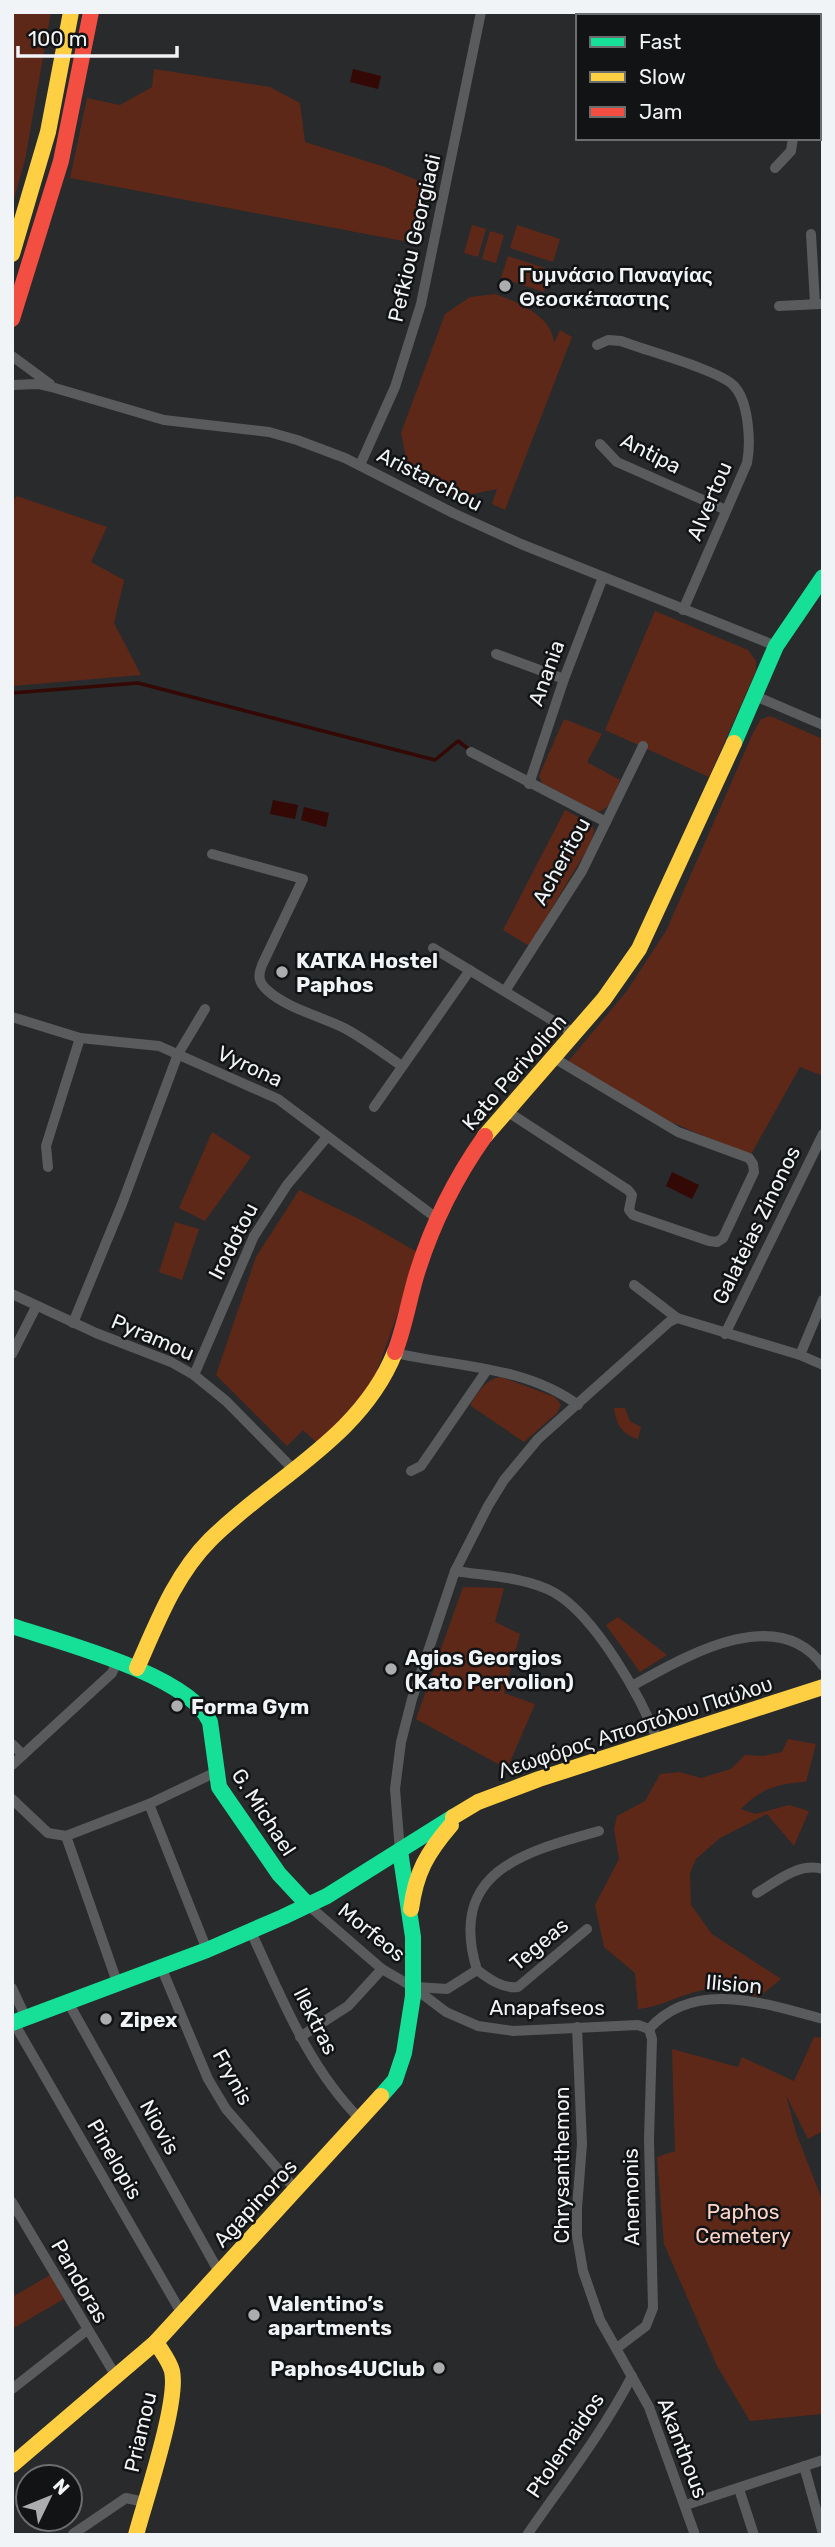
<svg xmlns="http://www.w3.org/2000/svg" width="835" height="2547" viewBox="0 0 835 2547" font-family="Rubik,sans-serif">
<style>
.green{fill:#5e2819}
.water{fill:#340804}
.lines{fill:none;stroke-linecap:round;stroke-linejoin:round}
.stream{stroke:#340804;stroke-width:3.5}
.street{stroke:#5a5b5c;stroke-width:10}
.fast{stroke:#16e098;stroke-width:16}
.slow{stroke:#ffcf43;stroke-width:16}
.jam{stroke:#f24e42;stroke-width:16}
.poi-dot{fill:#abadaf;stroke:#111314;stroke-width:2.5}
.labels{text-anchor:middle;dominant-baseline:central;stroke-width:5;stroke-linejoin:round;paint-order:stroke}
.street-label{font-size:21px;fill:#f1f4f6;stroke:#111314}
.poi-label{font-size:21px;font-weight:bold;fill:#f1f4f6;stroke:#111314;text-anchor:start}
.park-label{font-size:21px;fill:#ffd4c7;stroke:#111314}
</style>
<rect width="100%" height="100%" fill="#282a2c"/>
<!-- green -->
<g class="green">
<path d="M 12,12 L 51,12 L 25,160 L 12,206 Z"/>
<path d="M 154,69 L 270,87 L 300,103 L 305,142 L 385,167 L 431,186 L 419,244 L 70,178 L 87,98 L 120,105 L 152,87 Z"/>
<path d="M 472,225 L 486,229 L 478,257 L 464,253 Z"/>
<path d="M 517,225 L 560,239 L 553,262 L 510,248 Z"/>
<path d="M 490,231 L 504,235 L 496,263 L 482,259 Z"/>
<path d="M 508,256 L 551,270 L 544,292 L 501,278 Z"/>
<path d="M 495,294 C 518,302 552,316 554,343 L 560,330 L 572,337 L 505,510 L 492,504 L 497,489 L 463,496 L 448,493 L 425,482 L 407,462 L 401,433 L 445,314 L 470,297 Z"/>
<path d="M 17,496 L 107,527 L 91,562 L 124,580 L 114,623 L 141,675 L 12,686 L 12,503 Z"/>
<path d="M 655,611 L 748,650 L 756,661 L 756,671 L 709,777 L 605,730 Z"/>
<path d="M 770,716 L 823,739 L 823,1076 L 800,1067 L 750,1156 L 669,1121 L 567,1063 L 626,992 L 666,931 L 753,733 L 761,719 Z"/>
<path d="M 564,719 L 602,734 L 587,762 L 620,780 C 615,792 612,809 597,812 L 542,783 L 539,776 Z"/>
<path d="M 565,810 L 592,824 L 594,831 L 591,843 L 529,946 L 503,930 Z"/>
<path d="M 212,1132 L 251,1157 L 205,1221 L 179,1208 Z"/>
<path d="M 299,1190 L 361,1220 L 419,1253 L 376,1374 L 359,1402 L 318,1444 L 303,1430 L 287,1446 L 216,1375 L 256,1257 Z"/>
<path d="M 175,1222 L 199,1229 L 182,1280 L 159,1272 Z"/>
<path d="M 501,1377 L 555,1397 L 561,1405 L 557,1413 L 524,1442 L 471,1406 L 471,1403 C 479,1391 486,1379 501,1377 Z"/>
<path d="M 614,1408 L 625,1408 L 630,1421 L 641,1427 L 638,1439 C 622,1434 616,1424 614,1408 Z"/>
<path d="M 463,1587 L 504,1588 L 495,1622 L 520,1634 L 504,1693 L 535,1704 L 507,1769 L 416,1719 Z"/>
<path d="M 618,1617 L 667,1655 L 640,1672 L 606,1625 Z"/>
<path d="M 788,1739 L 816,1744 L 806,1782 C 780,1783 759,1789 741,1809 L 755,1814 L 789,1805 L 809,1811 L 794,1846 L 767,1814 L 720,1838 L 696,1859 L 690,1873 L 691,1905 L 712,1934 L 781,1979 L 759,1997 C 741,1992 721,1988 703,1990 C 680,1994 662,2007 638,2009 L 635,1973 L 604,1947 L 595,1905 L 619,1859 L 614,1829 L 617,1816 L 645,1801 L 660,1774 L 680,1772 L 701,1778 L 731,1769 L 745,1755 L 763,1756 L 782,1752 Z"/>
<path d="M 814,2037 L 823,2038 L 823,2131 L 808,2139 L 786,2095 L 796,2133 L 823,2202 L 823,2414 L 750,2421 L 717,2366 L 664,2244 L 657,2157 L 675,2151 L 672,2049 L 738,2067 L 742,2057 L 794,2081 Z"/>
<path d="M 50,2275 L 64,2299 L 12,2329 L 12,2297 Z"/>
</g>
<!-- water -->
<g class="water">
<path d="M 353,69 L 381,76 L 378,89 L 350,82 Z"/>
<path d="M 273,800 L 298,805 L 295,819 L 270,814 Z"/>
<path d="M 304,807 L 329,813 L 326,827 L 301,820 Z"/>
<path d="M 672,1172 L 699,1185 L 692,1199 L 666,1186 Z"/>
</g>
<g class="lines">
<!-- stream -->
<path class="stream" d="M 12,693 L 138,683 L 435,760 L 458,741 L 470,750"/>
<!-- street -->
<g class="street">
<path d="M 775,168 L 791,151 L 793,138"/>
<path d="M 811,234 L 815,303"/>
<path d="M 779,306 L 820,304"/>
<path d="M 597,345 L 608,340 L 621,341 C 644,350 718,370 733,385 C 749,400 751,443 747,463 L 683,610"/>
<path d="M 12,356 L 50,384"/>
<path d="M 12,385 L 38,384 L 55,388 L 164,420 L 269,432 L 297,440 L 345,458 L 453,513 L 521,544 L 776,646"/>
<path d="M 600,444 L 617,462 L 726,510"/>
<path d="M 360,465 L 395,387 L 421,304 L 481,12"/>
<path d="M 496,654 L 564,679"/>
<path d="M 753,695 L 823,725"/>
<path d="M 471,752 L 606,822"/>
<path d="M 529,784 L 564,679 L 603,577"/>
<path d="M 212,854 L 303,879 L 262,965 C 258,975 258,982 267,990 C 286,1008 323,1017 346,1029 C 366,1040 384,1054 402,1066"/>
<path d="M 433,948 L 575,1034"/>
<path d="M 505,991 L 582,871 L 643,746"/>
<path d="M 12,1017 L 80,1038 L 159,1046 L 278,1099 L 439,1220"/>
<path d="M 374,1107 L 470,970"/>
<path d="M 505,1110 L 628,1190 L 632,1195 L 629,1210 L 633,1215 L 709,1241 L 717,1242 L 723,1238 L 754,1172 L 753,1164 L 749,1158 L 678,1132 L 554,1058"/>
<path d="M 48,1167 L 46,1146 L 80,1038"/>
<path d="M 634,1285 L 677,1318 L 800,1355 L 823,1365"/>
<path d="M 12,1294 L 96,1333 L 171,1362 L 194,1375 L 226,1401 L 293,1469"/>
<path d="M 73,1323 L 122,1204 L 178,1054 L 205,1009"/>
<path d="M 725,1334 L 823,1134"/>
<path d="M 395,1353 C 456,1367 526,1366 578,1405"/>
<path d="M 12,1354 L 36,1307"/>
<path d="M 800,1355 L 823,1300"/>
<path d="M 194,1375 L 254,1236 L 287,1185 L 327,1137"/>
<path d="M 411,1471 L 421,1466 L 487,1370"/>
<path d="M 455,1571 C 487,1576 527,1577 555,1593 C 596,1617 641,1697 658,1741"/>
<path d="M 632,1686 C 683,1658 777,1601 823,1666"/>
<path d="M 12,1744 L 23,1755"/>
<path d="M 12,1765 L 112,1673 L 117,1662"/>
<path d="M 12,1799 L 48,1833 L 66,1836 L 149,1804 L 214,1773"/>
<path d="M 149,1804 L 207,1950"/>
<path d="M 66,1836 L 117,1982"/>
<path d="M 400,1851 L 395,1789 L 401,1742 L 412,1699 L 455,1571 L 488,1506 L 504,1480 L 538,1439 L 669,1322 L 677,1318"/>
<path d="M 757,1893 C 777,1881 799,1862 823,1869"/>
<path d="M 308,1905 L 382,1969 L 413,1987 L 446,2012 L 478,2026 L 513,2031 L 638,2025 L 649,2029"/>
<path d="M 251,1932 C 282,1998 308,2067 360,2119"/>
<path d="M 161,1967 L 208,2079 L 226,2109 L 296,2190"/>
<path d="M 477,1970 C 447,1872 523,1852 599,1831"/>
<path d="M 477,1970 C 489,1979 503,1989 518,1987 L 587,1929"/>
<path d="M 416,1987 L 447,1989 L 477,1970"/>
<path d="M 12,1988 L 26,2018"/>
<path d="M 68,2002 L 219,2272"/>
<path d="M 14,2023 L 182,2314"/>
<path d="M 577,2027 L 582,2144 L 577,2208 L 577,2236 L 583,2271 L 600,2320 L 649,2407 L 695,2535"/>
<path d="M 649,2029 C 694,1978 766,2004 823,2019"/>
<path d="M 300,2037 L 348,2006 L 382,1969"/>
<path d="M 12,2202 L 117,2378"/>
<path d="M 617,2348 L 646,2326 L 653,2308 L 649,2139 L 652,2039 L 649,2029"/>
<path d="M 12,2389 L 87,2330"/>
<path d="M 804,2466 L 823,2534"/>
<path d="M 739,2489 L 754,2535"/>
<path d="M 686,2505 L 823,2460"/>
<path d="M 73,2534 L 126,2498 L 144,2502"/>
<path d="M 527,2535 C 563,2483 603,2432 632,2376"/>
</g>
<!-- fast -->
<g class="fast">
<path d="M 734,743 L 776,646 L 823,577"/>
<path d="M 12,1626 C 60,1642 189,1675 210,1722 L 219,1787 L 279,1874 L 308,1905"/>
<path d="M 12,2023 L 207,1950 L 283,1917 L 327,1896 L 453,1817"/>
<path d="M 381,2096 L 395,2080 L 404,2053 L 413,1996 L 413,1937 L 400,1851"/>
</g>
<!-- slow -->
<g class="slow">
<path d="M 637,12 L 646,16"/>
<path d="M 819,44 L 823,45"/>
<path d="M 12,254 L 48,132 L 71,12"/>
<path d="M 485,1136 L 604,999 L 639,949 L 734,743"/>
<path d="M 137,1668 C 157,1623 175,1575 210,1540 C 272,1478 361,1438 395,1352"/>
<path d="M 453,1817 L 478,1802 L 539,1779 L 823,1687"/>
<path d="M 411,1909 C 416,1872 427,1853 451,1825"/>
<path d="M 12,2465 L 156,2342 L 381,2096"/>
<path d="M 136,2535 C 145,2501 179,2401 172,2371 C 169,2360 161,2351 156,2342"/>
</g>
<!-- jam -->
<g class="jam">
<path d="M 12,319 L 61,161 L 91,12"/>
<path d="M 395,1352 C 405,1326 409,1299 417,1273 C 432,1225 456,1177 485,1136"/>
</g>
</g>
<!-- markers -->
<g class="poi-dot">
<circle cx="505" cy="286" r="7"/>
<circle cx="282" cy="972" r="7"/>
<circle cx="391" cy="1669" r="7"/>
<circle cx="177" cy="1706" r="7"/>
<circle cx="106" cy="2019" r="7"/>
<circle cx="254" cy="2315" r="7"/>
<circle cx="439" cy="2368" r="7"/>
</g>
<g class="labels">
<!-- street labels -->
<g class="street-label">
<text transform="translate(414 238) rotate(-77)">Pefkiou Georgiadi</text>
<text transform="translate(651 453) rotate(27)">Antipa</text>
<text transform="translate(430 479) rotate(27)">Aristarchou</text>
<text transform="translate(709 501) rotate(-67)">Alvertou</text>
<text transform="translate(546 673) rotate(-70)">Anania</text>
<text transform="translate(561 861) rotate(-61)">Acheritou</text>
<text transform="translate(250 1066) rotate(25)">Vyrona</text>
<text transform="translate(514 1072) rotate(-49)">Kato Perivolion</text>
<text transform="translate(756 1225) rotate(-64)">Galateias Zinonos</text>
<text transform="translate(233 1241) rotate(-63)">Irodotou</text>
<text transform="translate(153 1337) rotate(23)">Pyramou</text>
<text transform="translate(635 1727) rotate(-18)">Λεωφόρος Αποστόλου Παύλου</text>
<text transform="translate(264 1812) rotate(57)">G. Michael</text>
<text transform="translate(372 1932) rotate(39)">Morfeos</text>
<text transform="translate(539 1944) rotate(-40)">Tegeas</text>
<text transform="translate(734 1984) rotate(5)">Ilision</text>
<text x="547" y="2007">Anapafseos</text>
<text transform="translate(316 2021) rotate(63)">Ilektras</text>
<text transform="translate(233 2077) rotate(61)">Frynis</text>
<text transform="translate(160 2127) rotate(61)">Niovis</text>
<text transform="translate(115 2159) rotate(60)">Pinelopis</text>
<text transform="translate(561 2165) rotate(-90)">Chrysanthemon</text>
<text transform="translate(631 2197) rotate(-91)">Anemonis</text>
<text transform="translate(255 2203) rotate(-47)">Agapinoros</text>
<text transform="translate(80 2281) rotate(60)">Pandoras</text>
<text transform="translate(140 2432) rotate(-77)">Priamou</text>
<text transform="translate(565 2445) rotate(-56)">Ptolemaidos</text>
<text transform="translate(683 2448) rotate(69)">Akanthous</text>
</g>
<!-- poi labels -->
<g class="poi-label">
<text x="519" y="274">Γυμνάσιο Παναγίας<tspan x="519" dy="24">Θεοσκέπαστης</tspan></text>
<text x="296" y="960">KATKA Hostel<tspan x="296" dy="24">Paphos</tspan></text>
<text x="405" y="1657">Agios Georgios<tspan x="405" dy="24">(Kato Pervolion)</tspan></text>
<text x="191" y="1706">Forma Gym</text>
<text x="120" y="2019">Zipex</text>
<text x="268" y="2303">Valentino’s<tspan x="268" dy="24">apartments</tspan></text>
<text x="425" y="2368" text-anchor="end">Paphos4UClub</text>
</g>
<!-- park labels -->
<g class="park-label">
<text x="743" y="2211">Paphos<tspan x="743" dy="24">Cemetery</tspan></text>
</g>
</g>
<!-- border -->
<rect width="835" height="2547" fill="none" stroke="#f1f4f6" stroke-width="28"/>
<!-- legend -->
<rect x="576" y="14" width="245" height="126" fill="#111314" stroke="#6b6d6e" stroke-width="2"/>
<rect x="590" y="37" width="35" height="10" fill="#16e098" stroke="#6b6d6e" stroke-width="2"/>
<text x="639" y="49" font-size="21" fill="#f1f4f6">Fast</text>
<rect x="590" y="72" width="35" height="10" fill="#ffcf43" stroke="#6b6d6e" stroke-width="2"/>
<text x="639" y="84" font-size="21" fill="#f1f4f6">Slow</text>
<rect x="590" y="107" width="35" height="10" fill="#f24e42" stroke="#6b6d6e" stroke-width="2"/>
<text x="639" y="119" font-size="21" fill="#f1f4f6">Jam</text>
<!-- north arrow -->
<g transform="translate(49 2498) rotate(47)"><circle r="33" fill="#111314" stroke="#6b6d6e" stroke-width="2"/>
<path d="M0-5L12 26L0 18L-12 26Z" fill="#abadaf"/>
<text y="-10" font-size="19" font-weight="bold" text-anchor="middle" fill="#f1f4f6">N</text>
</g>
<!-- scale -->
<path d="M18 46v10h159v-10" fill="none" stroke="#f1f4f6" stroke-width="3.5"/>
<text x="28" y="46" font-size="21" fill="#f1f4f6" stroke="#111314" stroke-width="5" paint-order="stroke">100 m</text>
</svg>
